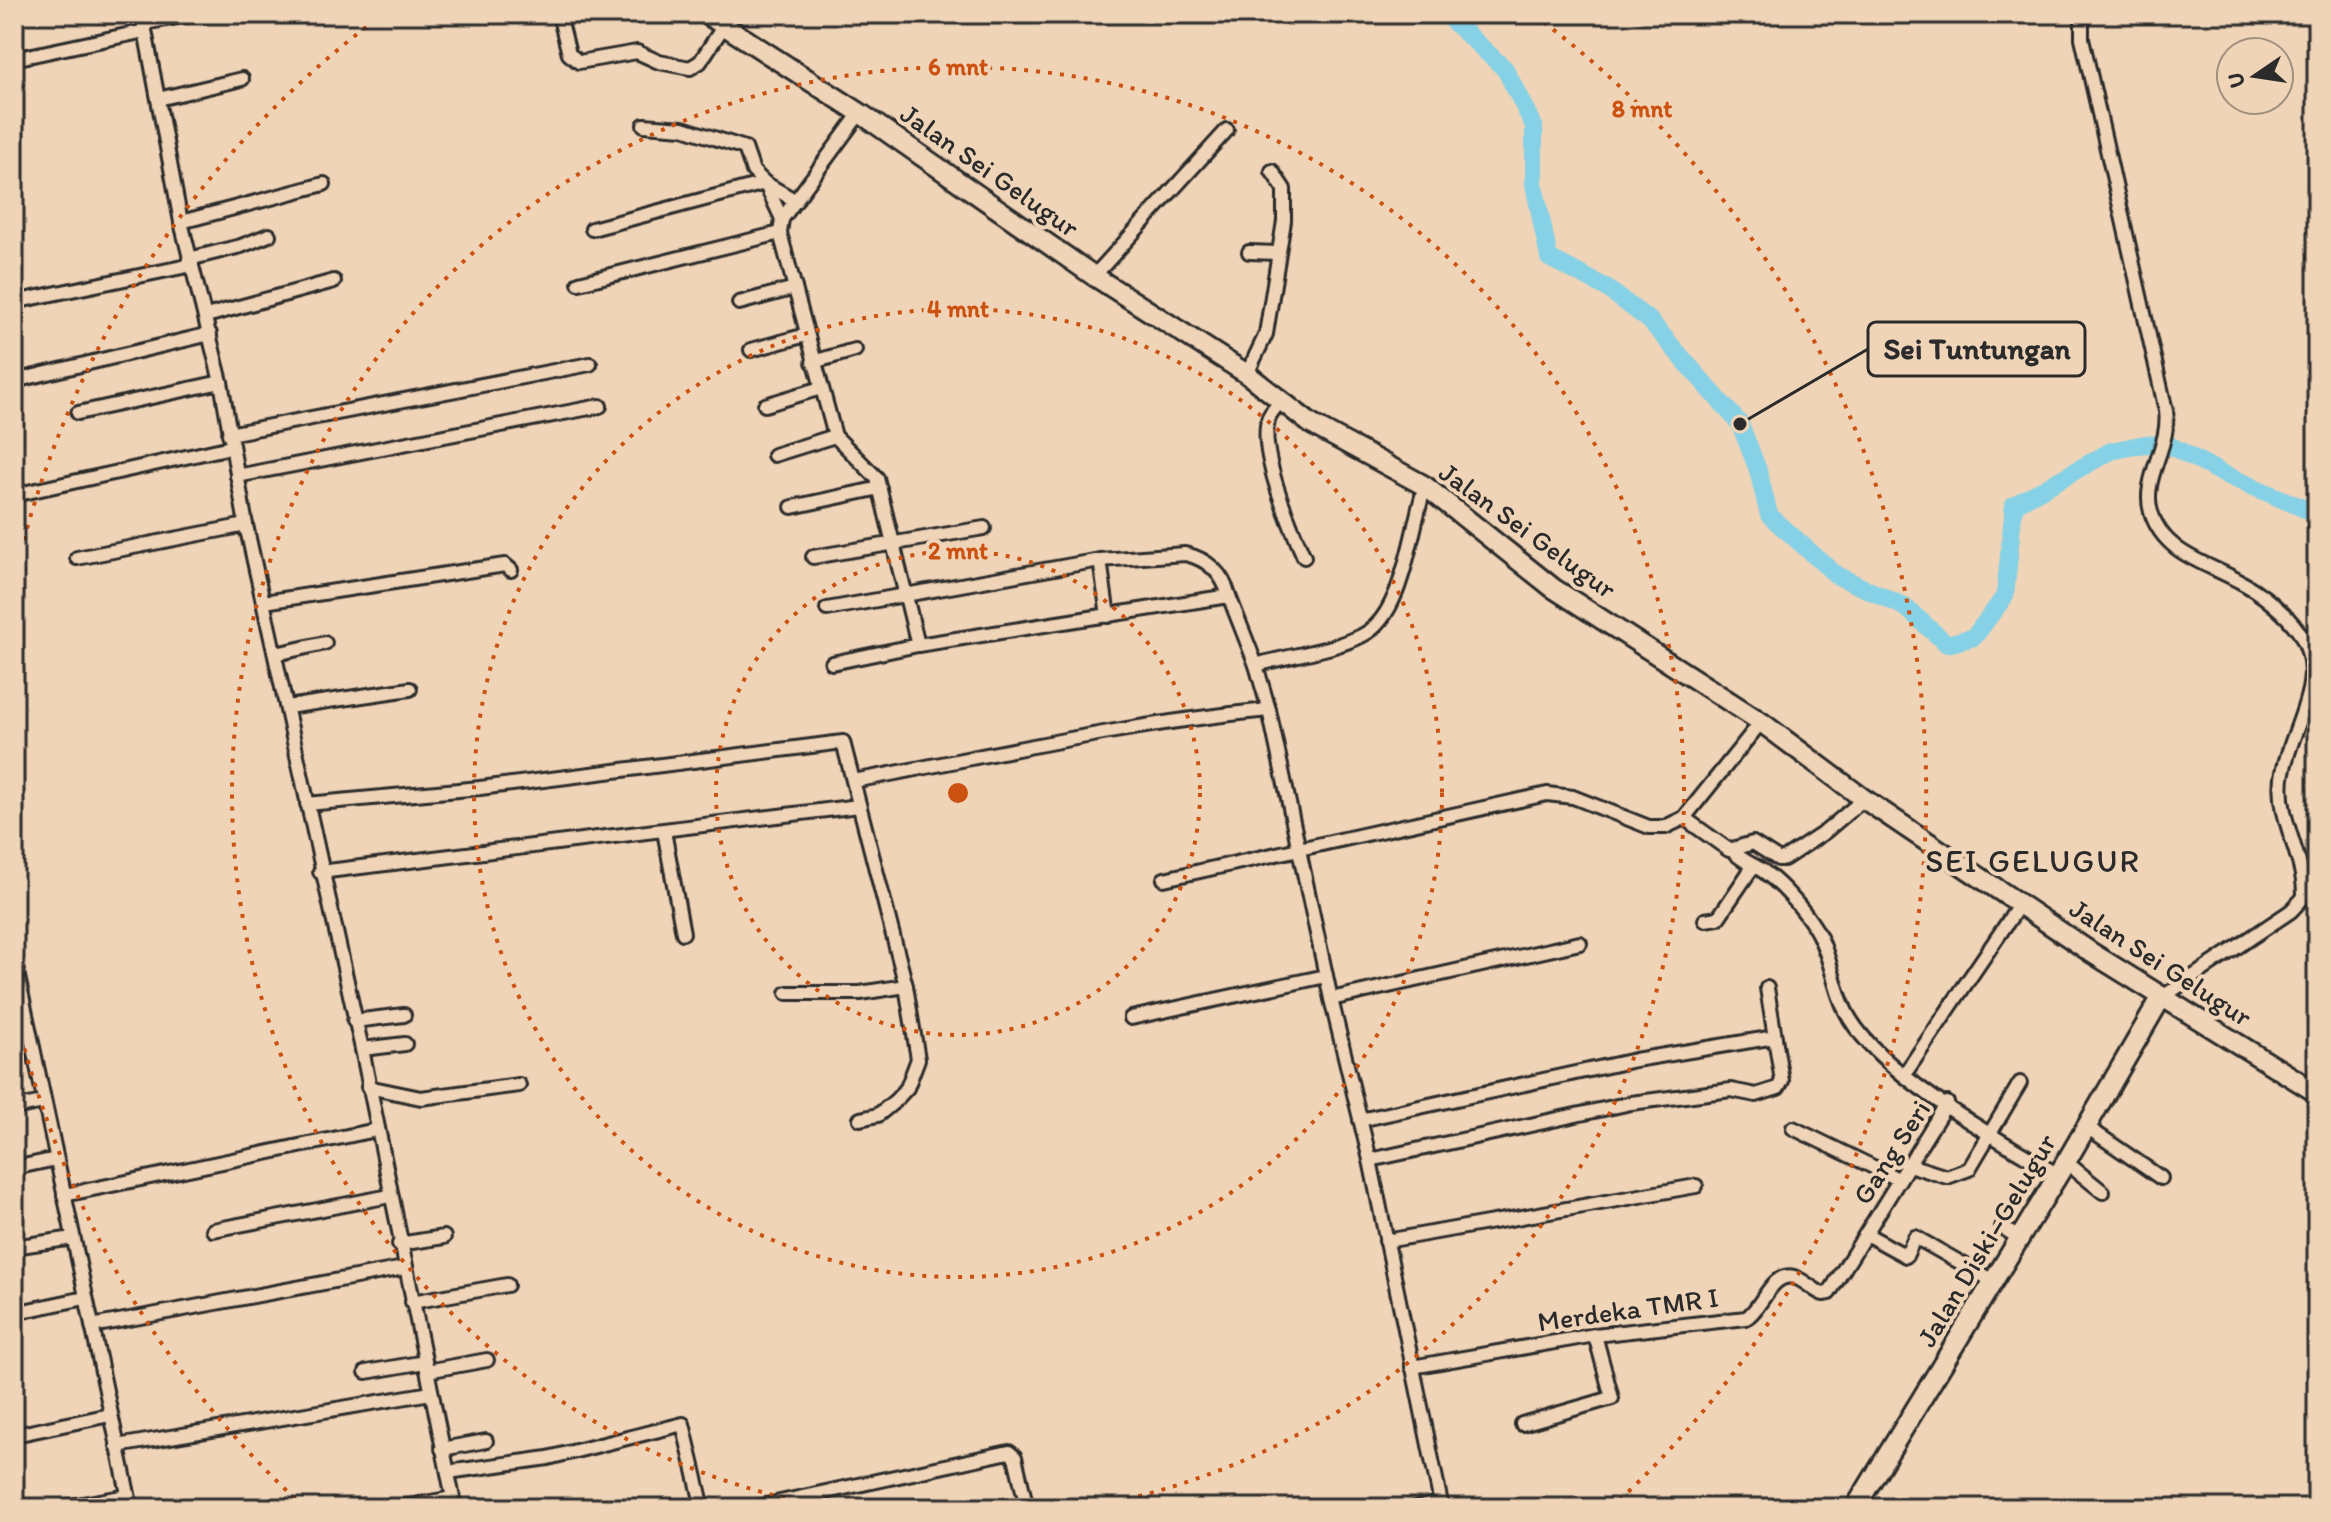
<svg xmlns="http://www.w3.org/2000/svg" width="2331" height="1522" viewBox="0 0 2331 1522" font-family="Itim,sans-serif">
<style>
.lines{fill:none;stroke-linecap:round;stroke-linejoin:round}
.river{stroke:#86d1e5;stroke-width:18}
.minor-casing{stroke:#2b2b2b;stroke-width:18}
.secondary-casing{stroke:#2b2b2b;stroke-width:24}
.minor{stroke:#f0d4b7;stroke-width:12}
.secondary{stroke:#f0d4b7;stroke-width:18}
.ring{fill:none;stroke:#cc5211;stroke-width:4;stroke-dasharray:4 8}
.labels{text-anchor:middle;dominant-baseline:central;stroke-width:8;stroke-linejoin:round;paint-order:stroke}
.street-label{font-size:28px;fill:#2b2b2b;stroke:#f0d4b7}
.quarter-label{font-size:32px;letter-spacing:2px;fill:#2b2b2b;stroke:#f0d4b7}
.centre{fill:#cc5211;stroke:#f0d4b7;stroke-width:4}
.ring-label{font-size:24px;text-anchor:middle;font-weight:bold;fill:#cc5211;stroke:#f0d4b7;stroke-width:8;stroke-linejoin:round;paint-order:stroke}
.leader{fill:none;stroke:#2b2b2b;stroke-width:3}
.callout-dot{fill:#2b2b2b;stroke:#f0d4b7;stroke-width:3}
.callout{fill:#f0d4b7;stroke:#2b2b2b;stroke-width:3}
.callout-label{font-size:30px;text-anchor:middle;font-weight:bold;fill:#2b2b2b}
</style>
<rect width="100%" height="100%" fill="#f0d4b7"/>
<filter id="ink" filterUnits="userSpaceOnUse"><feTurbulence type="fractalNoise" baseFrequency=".0125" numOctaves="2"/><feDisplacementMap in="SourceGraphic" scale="16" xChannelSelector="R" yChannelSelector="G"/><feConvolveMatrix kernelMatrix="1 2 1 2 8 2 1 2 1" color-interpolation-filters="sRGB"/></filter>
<g filter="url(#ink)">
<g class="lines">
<!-- river -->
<path class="river" d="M 1445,14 L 1505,69 L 1534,126 L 1534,184 L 1549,258 L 1605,287 L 1649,320 L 1740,424 L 1758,470 L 1769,515 L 1836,575 L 1905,607 L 1947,644 L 1974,637 L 2005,596 L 2014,505 L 2111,451 L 2145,444 L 2171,446 L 2221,473 L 2317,514"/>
<!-- minor casing -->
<g class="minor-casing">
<g id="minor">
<path d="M 142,14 L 181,222 L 221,382 L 246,525 L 362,1049 L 455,1508"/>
<path d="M 559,14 L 569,54 L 579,62 L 637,52 L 659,62 L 690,68 L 700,62 L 723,27"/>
<path d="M 2082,14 L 2082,38 L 2166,411 C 2171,445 2141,479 2151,512 C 2164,554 2205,562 2239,581 C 2260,592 2286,613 2299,632 C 2331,682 2289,728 2282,778 C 2277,821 2305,856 2304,897 L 2291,911 L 2161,998"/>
<path d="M 144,23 L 195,14"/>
<path d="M 14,59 L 145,31"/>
<path d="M 158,99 L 242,79"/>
<path d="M 860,113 L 782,219 L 780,233 L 835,436 L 877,478 L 918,645"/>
<path d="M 644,125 L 683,128 L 745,148 L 753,171 L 765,183 L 782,219"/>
<path d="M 181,222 L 324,184"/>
<path d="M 592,229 L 765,183 L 796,201"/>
<path d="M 1249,252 L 1278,253"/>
<path d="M 189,259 L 241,246 L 269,235"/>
<path d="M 1094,276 L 1227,130"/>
<path d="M 579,283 L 780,233"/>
<path d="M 14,302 L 192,265"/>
<path d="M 739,303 L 795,288"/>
<path d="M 206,316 L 334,281"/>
<path d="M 751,350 L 806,335"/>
<path d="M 813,362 L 855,350"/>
<path d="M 1247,374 L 1266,334 L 1284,221 L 1284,189 L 1272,171"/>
<path d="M 14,381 L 210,334"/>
<path d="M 1280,402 C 1277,406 1271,412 1269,417 C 1257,450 1291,527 1304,557"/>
<path d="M 765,405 L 821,388"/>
<path d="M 78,413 L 221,382"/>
<path d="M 229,434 L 590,364"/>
<path d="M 774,455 L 835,436"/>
<path d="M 237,476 L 600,406"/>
<path d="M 14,495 L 231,447"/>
<path d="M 792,507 L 880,488"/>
<path d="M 813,557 L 984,528"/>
<path d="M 77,558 L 246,525"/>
<path d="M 1100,560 L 1185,554 C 1208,559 1223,574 1229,596"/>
<path d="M 264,602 L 505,565 L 511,570"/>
<path d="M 827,609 L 1100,560 L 1108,616"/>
<path d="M 276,654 L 325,643"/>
<path d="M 832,663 L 918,645 L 1229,596 L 1256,665 L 1269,710 L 1331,999 L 1370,1160 L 1442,1508"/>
<path d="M 1256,665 C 1290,655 1332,651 1363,635 C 1404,615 1411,528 1425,486"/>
<path d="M 287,707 L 410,689"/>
<path d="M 854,781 C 992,755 1130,723 1269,710"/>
<path d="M 307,804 L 480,788 L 843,742 L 906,986 L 918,1059 L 907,1088 L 895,1101 L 878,1115 L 860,1119"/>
<path d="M 1684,818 L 1729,850 L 1753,843 L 1778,859 L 1784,859 L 1825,832 L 1864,799"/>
<path d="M 664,831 L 683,933"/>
<path d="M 1732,850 C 1743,863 1755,864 1767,874 C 1784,887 1804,910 1815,928 C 1832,956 1833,991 1850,1019 C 1886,1078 1998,1139 2058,1175"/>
<path d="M 320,872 L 859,806"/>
<path d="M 1164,879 L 1547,794 L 1573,797 L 1649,827 L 1665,827 L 1684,818 L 1761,722"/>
<path d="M 1705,920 L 1718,918 L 1752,868"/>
<path d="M 14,958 L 131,1508"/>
<path d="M 787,993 L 860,993 L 906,986"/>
<path d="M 1331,999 L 1580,943"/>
<path d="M 1131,1018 L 1326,976"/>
<path d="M 354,1021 L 404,1015"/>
<path d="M 362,1049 L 405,1044"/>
<path d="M 1904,1075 L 2020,904"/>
<path d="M 368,1087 L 421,1098 L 519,1085"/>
<path d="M 14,1108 L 43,1102"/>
<path d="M 1360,1120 L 1635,1060 L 1775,1037"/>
<path d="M 2087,1127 L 2161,1178"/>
<path d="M 1793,1128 L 1898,1179"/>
<path d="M 1370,1160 L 1631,1103 L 1731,1090 L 1756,1095 L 1778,1088 L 1782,1081 L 1767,988"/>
<path d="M 2066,1162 L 2103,1192"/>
<path d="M 1906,1164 L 1947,1177 L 1969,1169 L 2020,1083"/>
<path d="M 14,1168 L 56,1159"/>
<path d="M 64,1195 L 376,1130"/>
<path d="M 2002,1227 L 2020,1239"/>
<path d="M 213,1230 L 390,1196"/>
<path d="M 1866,1234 L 1906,1256 L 1915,1237 L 1993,1281"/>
<path d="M 1386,1241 L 1696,1186"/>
<path d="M 399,1244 L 444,1237"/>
<path d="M 14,1247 L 73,1238"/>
<path d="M 412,1302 L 507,1285"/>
<path d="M 14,1313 L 85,1298"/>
<path d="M 92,1326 L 404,1268"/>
<path d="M 1412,1367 L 1595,1335 L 1746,1318 C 1762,1309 1771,1271 1794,1277 C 1804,1280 1813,1290 1823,1294 L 1829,1293 L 1947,1103"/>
<path d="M 427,1371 L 487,1360"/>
<path d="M 366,1372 L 425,1362"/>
<path d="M 1522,1424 L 1612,1398 L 1595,1335"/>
<path d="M 20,1434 L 110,1415"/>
<path d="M 117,1446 L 431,1393"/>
<path d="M 442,1449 L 486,1441"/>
<path d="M 448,1472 L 548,1458 L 683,1424 L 703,1508"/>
<path d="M 59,1508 L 128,1496"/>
<path d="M 397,1508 L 453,1498"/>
<path d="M 753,1508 L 1009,1452 L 1015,1457 L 1027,1508"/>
<path d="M 1415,1508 L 1441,1503"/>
</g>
</g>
<!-- secondary casing -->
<g class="secondary-casing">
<g id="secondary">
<path d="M 706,14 L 860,113 L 1094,276 L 1247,374 L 1311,424 L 1425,486 L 1553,588 L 1761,722 L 1864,799 L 2092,953 L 2317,1093"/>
<path d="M 1855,1508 L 2066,1162 L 2161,998"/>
</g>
</g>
<!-- minor -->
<use href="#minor" class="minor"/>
<!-- secondary -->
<use href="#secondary" class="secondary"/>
</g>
</g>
<!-- distance rings -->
<g class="ring">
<circle cx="958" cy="793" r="242"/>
<circle cx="958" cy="793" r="484"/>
<path d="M832 1508A726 726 0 1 1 1084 1508"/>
<path d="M304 1507A968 968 0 0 1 15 1011M15 575A968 968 0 0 1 382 15M1534 15A968 968 0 0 1 1612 1507"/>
</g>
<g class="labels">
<!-- street labels -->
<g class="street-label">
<text transform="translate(990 170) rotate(35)">Jalan Sei Gelugur</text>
<text transform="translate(1528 530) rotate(36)">Jalan Sei Gelugur</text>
<text transform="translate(2161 962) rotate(33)">Jalan Sei Gelugur</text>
<text transform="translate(1891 1152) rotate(-57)">Gang Seri</text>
<text transform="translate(1986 1240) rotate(-59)">Jalan Diski–Gelugur</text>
<text transform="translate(1628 1309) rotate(-8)">Merdeka TMR I</text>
</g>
<!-- quarter labels -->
<g class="quarter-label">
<text x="2033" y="861">SEI GELUGUR</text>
</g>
</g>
<circle cx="958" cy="793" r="12" class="centre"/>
<g class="ring-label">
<text x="958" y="75">6 mnt</text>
<text x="1642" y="117">8 mnt</text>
<text x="958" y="317">4 mnt</text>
<text x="958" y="559">2 mnt</text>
</g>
<!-- callouts -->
<path class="leader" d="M1740 424L1868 349"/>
<circle class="callout-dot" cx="1740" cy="424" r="8"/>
<rect class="callout" x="1868" y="322" width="217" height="54" rx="8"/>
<g class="callout-label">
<text x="1977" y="359">Sei Tuntungan</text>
</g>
<!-- margin -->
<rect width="2331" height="1522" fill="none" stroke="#f0d4b7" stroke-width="48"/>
<rect x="24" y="24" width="2283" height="1474" fill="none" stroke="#2b2b2b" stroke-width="3" filter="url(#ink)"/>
<!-- north arrow -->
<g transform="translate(2255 76) rotate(257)"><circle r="38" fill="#f0d4b7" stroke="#a1907f" stroke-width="2"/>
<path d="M0-6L14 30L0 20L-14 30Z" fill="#2b2b2b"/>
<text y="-12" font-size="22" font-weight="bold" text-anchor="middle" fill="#2b2b2b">U</text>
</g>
</svg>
